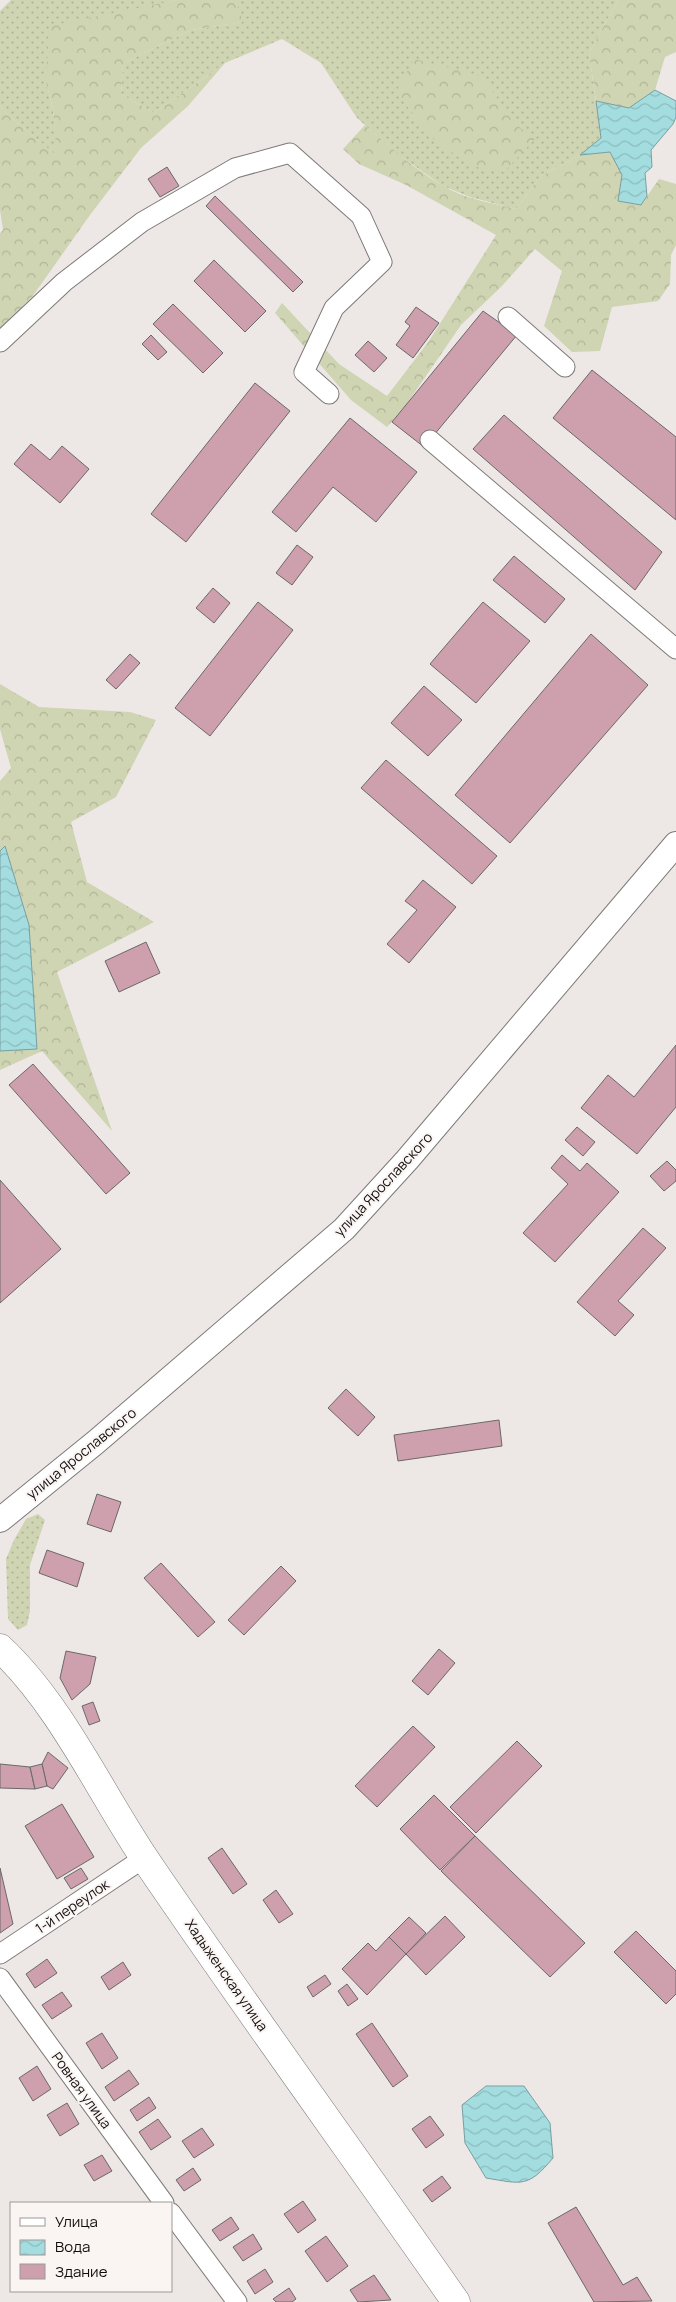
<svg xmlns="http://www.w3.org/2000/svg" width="676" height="2302" viewBox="0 0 676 2302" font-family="Manrope,sans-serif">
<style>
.grass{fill:url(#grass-dots)}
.forest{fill:url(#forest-crowns)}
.water{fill:url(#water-waves);stroke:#789fa0}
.building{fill:#ce9fad;stroke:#6c6869}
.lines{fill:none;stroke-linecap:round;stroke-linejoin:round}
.minor-casing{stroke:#7d7977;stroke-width:21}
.tertiary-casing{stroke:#7d7977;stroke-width:26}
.secondary-casing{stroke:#7d7977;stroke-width:29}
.minor{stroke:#fff;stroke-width:19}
.tertiary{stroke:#fff;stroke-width:24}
.secondary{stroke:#fff;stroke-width:28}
.labels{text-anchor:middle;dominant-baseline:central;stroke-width:4;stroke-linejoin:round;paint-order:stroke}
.street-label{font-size:14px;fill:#100e0d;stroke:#faf5f3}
</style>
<defs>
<pattern id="grass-dots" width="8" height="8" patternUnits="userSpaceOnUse" patternTransform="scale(1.25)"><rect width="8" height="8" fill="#cfd4b2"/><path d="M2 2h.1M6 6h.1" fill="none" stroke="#b1b598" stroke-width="1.8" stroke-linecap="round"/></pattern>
<pattern id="forest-crowns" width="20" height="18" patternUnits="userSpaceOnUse" patternTransform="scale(1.25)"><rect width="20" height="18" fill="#cfd4b2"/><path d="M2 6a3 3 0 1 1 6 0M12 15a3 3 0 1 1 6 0" fill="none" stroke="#b1b598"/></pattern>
<pattern id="water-waves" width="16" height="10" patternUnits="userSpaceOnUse" patternTransform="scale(1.25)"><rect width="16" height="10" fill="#a4dddf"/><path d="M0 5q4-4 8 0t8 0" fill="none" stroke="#8cbcbe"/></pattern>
</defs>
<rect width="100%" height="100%" fill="#ede8e6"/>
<!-- grass -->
<g class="grass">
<path d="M 11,0 L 177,0 L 134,10 L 46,82 L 53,109 L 58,157 L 5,112 L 0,105 L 0,11 Z"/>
<path d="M 235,0 L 618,0 L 589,53 L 601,138 L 580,155 L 541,176 L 516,209 L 470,197 L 443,186 L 399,155 L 357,118 L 321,63 L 282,39 L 225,63 L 154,113 L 121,94 L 123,63 L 191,30 L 242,22 Z"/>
<path d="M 38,1514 L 45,1520 L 30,1565 L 30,1611 L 27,1625 L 18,1630 L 8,1619 L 6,1559 L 14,1540 L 26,1519 Z"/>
</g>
<!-- forest -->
<g class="forest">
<path d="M 177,0 L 235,0 L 243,22 L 191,30 L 123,63 L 121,94 L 154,113 L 225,63 L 188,106 L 141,148 L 90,215 L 32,297 L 0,328 L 0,233 L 3,230 L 0,210 L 0,105 L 5,112 L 57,156 L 53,109 L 46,82 L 49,26 Z"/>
<path d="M 618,0 L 676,0 L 676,52 L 665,57 L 655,90 L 629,108 L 596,101 L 589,53 Z"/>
<path d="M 414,59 L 482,76 L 515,124 L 535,139 L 504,172 L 471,166 L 432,138 L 396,92 Z"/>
<path d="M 365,125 C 389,146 414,169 442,185 C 464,199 492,203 516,209 L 541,176 L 580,155 L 610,152 L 622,175 L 618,201 L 641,205 L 659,179 L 676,184 L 676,245 L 671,255 L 670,284 L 658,301 L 612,307 L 600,351 L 572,352 L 544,326 L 562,271 L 535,249 L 501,287 L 461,325 L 406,405 L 387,427 L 351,400 L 275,313 L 282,303 L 339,364 L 387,396 L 429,341 L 496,235 L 406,185 L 359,164 L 343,149 Z"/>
<path d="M 0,684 L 39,707 L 130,712 L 156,720 L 116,797 L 71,822 L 87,882 L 154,922 L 57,972 L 112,1131 L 42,1051 L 0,1070 L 0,781 L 11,768 L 0,729 Z"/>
</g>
<!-- water -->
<g class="water">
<path d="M 655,90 L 676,101 L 676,117 L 673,124 L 651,150 L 652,167 L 645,173 L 647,196 L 641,205 L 618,201 L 622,175 L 610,152 L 580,155 L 601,138 L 596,101 L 629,108 Z"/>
<path d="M 5,846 L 29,925 L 37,1049 L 0,1051 L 0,851 Z"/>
<path d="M 486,2086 L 524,2086 L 550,2123 L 553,2158 C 528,2188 522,2184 486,2178 L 465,2143 L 462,2105 Z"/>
</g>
<!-- building -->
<g class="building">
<path d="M 167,167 L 179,186 L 160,197 L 148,179 Z"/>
<path d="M 215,196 L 303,282 L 293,292 L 206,206 Z"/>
<path d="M 214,260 L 266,311 L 245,332 L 194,281 Z"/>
<path d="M 173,304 L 223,353 L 203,373 L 153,324 Z"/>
<path d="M 416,307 L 439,323 L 413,358 L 396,345 L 410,326 L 405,322 Z"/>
<path d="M 483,311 L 517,335 L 424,447 L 392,422 Z"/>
<path d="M 151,335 L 167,352 L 158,360 L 142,344 Z"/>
<path d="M 368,341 L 387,358 L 374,372 L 355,355 Z"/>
<path d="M 592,370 L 676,437 L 676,520 L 553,418 Z"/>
<path d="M 255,383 L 290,411 L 186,542 L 151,514 Z"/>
<path d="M 504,415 L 662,552 L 635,590 L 473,449 Z"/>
<path d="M 350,418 L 417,472 L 376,522 L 333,487 L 296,532 L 272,512 Z"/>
<path d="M 31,444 L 50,460 L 62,446 L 89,469 L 60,503 L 14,464 Z"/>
<path d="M 297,545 L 313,557 L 292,585 L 276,573 Z"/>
<path d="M 514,556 L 565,599 L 545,623 L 493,580 Z"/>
<path d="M 213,588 L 230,603 L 214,623 L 196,608 Z"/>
<path d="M 258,602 L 293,630 L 210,736 L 175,708 Z"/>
<path d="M 483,602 L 530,641 L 476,703 L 430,664 Z"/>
<path d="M 591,634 L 648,685 L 510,843 L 455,795 Z"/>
<path d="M 130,654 L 140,663 L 116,689 L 106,680 Z"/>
<path d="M 424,686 L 462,720 L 428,756 L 391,723 Z"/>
<path d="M 386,760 L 497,856 L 472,884 L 361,788 Z"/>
<path d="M 423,880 L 456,907 L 409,963 L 387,944 L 417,910 L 405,901 Z"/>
<path d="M 146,942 L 160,973 L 119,992 L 105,961 Z"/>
<path d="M 676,1045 L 676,1107 L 637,1154 L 581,1108 L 608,1075 L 634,1097 Z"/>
<path d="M 33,1064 L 130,1173 L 106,1194 L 9,1085 Z"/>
<path d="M 577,1127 L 595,1142 L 583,1156 L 565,1140 Z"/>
<path d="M 562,1155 L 580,1171 L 587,1163 L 619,1192 L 555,1262 L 523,1233 L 568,1184 L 551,1168 Z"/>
<path d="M 667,1161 L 676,1170 L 676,1181 L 664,1191 L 650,1176 Z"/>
<path d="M 0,1180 L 61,1249 L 0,1303 Z"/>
<path d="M 643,1228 L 666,1248 L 618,1301 L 634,1315 L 615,1336 L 577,1302 Z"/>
<path d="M 346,1389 L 375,1417 L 358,1436 L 328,1408 Z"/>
<path d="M 499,1420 L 502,1446 L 398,1461 L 394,1435 Z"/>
<path d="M 97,1494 L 121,1502 L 111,1532 L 87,1524 Z"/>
<path d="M 47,1550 L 84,1563 L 77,1587 L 39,1573 Z"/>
<path d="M 161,1563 L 215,1622 L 198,1637 L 144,1578 Z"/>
<path d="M 281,1566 L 296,1581 L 244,1635 L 228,1620 Z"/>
<path d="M 439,1649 L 455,1663 L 428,1695 L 412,1681 Z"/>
<path d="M 66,1651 L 96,1657 L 90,1684 L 72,1700 L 60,1678 Z"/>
<path d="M 93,1702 L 100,1721 L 89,1725 L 82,1706 Z"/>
<path d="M 413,1726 L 435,1747 L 377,1807 L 355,1786 Z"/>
<path d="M 517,1741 L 542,1766 L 476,1833 L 450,1807 Z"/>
<path d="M 48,1752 L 68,1768 L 53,1789 L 47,1786 L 42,1764 Z"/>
<path d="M 0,1764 L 30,1767 L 35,1789 L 0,1788 Z"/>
<path d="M 42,1764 L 47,1786 L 35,1789 L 30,1767 Z"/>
<path d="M 434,1795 L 475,1836 L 440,1870 L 400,1829 Z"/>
<path d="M 62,1804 L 94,1857 L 57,1879 L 25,1826 Z"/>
<path d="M 475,1836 L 585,1943 L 550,1977 L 441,1871 Z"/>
<path d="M 222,1848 L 247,1884 L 233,1894 L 208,1858 Z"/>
<path d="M 0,1868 L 13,1924 L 0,1933 Z"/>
<path d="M 81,1868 L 88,1879 L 71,1889 L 64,1878 Z"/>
<path d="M 276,1890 L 293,1914 L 279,1923 L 263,1900 Z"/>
<path d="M 445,1916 L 465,1937 L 426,1975 L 406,1954 Z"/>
<path d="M 409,1917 L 426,1933 L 406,1954 L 389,1937 Z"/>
<path d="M 636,1931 L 676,1971 L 676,1994 L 666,2004 L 614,1952 Z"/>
<path d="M 389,1937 L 406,1954 L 367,1995 L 342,1969 L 368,1943 L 376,1951 Z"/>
<path d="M 47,1959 L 57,1973 L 35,1988 L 26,1974 Z"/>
<path d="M 123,1962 L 131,1975 L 109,1990 L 101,1977 Z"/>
<path d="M 325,1975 L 331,1984 L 313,1997 L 307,1987 Z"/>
<path d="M 347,1984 L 358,1999 L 348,2006 L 338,1991 Z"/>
<path d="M 62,1992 L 72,2006 L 52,2019 L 42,2005 Z"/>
<path d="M 372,2023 L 408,2076 L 393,2087 L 356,2034 Z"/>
<path d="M 102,2033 L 118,2058 L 102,2069 L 86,2043 Z"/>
<path d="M 37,2066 L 51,2089 L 33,2101 L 19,2078 Z"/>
<path d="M 129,2070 L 139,2084 L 114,2101 L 105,2087 Z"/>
<path d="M 149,2097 L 156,2108 L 137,2121 L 130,2110 Z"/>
<path d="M 67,2103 L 79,2124 L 60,2136 L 47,2115 Z"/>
<path d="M 430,2116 L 444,2135 L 426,2148 L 412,2129 Z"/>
<path d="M 158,2119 L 171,2137 L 151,2150 L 139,2132 Z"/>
<path d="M 202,2128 L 214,2145 L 194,2158 L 182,2141 Z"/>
<path d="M 102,2155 L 112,2171 L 94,2181 L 84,2165 Z"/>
<path d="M 193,2168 L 201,2180 L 184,2191 L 176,2180 Z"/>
<path d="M 442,2176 L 451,2188 L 432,2202 L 423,2190 Z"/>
<path d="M 303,2201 L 316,2220 L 298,2233 L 284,2214 Z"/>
<path d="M 576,2207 L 623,2285 L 637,2277 L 652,2301 L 594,2302 L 548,2223 Z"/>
<path d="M 231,2217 L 239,2229 L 220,2241 L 212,2230 Z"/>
<path d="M 253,2234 L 262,2249 L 243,2261 L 233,2247 Z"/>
<path d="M 326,2236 L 348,2266 L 327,2282 L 305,2251 Z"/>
<path d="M 265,2269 L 273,2282 L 255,2294 L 247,2281 Z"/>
<path d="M 374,2275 L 391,2300 L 358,2302 L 350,2290 Z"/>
<path d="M 289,2288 L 296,2299 L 292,2302 L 276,2302 L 273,2299 Z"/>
</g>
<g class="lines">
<!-- minor casing -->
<g class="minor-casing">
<g id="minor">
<path d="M 508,317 L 565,367"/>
<path d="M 0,342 L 64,282 L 142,222 L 235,168 L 290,153 L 361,216 L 382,262 L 334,308 L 304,372 L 329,394"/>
<path d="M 430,440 L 676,649"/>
<path d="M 0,1954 L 144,1858"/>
<path d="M 0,1978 L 164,2203"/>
<path d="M 171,2213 L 237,2302"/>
</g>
</g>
<!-- tertiary casing -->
<g class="tertiary-casing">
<path id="tertiary" d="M 0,1520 L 96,1442 L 344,1229 L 407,1160 L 676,844"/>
</g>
<!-- secondary casing -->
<g class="secondary-casing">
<path id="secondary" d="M 0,1648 C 60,1704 99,1790 145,1859 C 246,2008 353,2154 456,2302"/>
</g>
<!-- minor -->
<use href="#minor" class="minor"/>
<!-- tertiary -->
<use href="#tertiary" class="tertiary"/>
<!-- secondary -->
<use href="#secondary" class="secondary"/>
</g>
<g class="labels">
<!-- street labels -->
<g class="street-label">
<text transform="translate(383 1184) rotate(-47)">улица Ярославского</text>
<text transform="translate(81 1453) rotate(-39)">улица Ярославского</text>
<text transform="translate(72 1906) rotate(-34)">1-й переулок</text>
<text transform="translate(227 1975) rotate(55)">Хадыженская улица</text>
<text transform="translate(82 2090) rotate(54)">Ровная улица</text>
</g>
</g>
<!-- legend -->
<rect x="10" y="2202" width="162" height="90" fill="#faf5f3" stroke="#9c9997"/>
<rect x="20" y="2218" width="25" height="8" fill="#ffffff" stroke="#9c9997"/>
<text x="55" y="2227" font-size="15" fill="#100e0d">Улица</text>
<rect x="20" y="2240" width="25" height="15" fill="url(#water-waves)" stroke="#9c9997"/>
<text x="55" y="2252" font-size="15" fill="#100e0d">Вода</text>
<rect x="20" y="2264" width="25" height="15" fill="#ce9fad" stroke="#9c9997"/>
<text x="55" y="2277" font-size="15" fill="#100e0d">Здание</text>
</svg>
